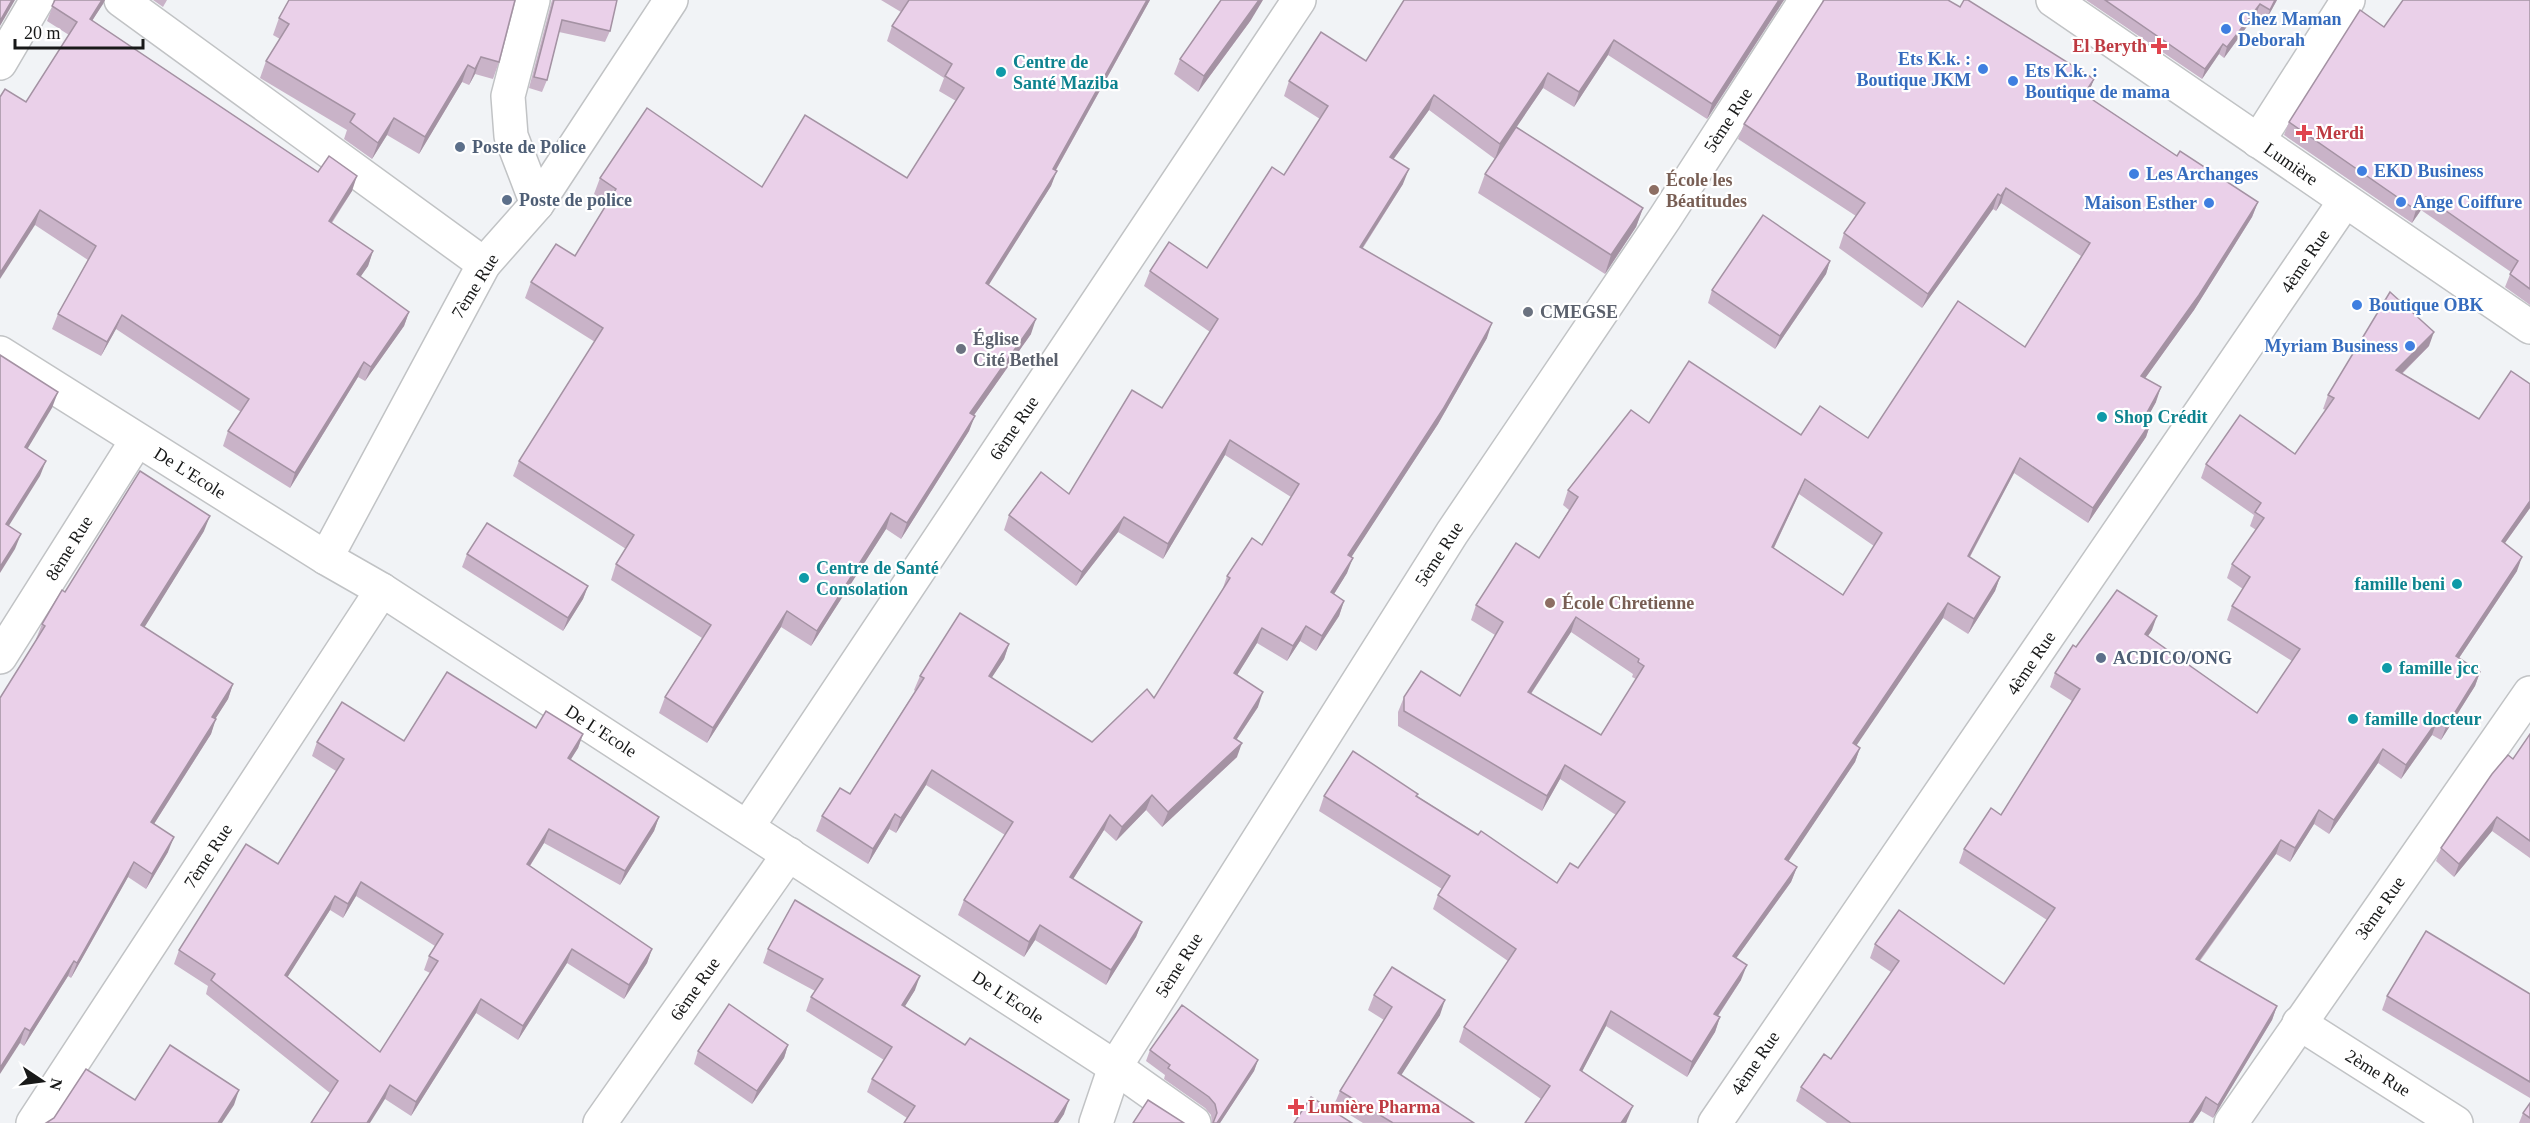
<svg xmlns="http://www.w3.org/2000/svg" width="2530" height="1123" viewBox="0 0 2530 1123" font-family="'Times New Roman',serif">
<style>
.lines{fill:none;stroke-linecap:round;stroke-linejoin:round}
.minor-casing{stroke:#c1c3c5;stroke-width:36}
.tertiary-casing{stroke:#c1c3c5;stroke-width:36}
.minor{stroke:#fff;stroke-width:33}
.tertiary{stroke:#fff;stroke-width:33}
.wall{fill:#c9b3c8;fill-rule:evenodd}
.shaded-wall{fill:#a492a3}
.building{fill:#ead0e9;stroke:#a492a3;stroke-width:1.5;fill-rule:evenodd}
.shop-dot{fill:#3f7fe0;stroke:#fff;stroke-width:2}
.health-dot{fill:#e0444e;stroke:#fff;stroke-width:2}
.culture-dot{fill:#0f9aa8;stroke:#fff;stroke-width:2}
.service-dot{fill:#5c6f8a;stroke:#fff;stroke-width:2}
.education-dot{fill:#8d6e63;stroke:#fff;stroke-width:2}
.worship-dot{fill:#6b7280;stroke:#fff;stroke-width:2}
.labels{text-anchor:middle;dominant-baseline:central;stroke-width:4.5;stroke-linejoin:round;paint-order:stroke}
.shop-label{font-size:18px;font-weight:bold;fill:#366cbe;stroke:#fff;text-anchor:start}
.health-label{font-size:18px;font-weight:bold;fill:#be3a42;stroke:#fff;text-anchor:start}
.culture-label{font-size:18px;font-weight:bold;fill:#0d838f;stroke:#fff;text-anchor:start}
.street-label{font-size:18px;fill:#181919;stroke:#fff}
.service-label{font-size:18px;font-weight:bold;fill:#4e5e75;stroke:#fff;text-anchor:start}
.education-label{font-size:18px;font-weight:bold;fill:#785e54;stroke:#fff;text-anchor:start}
.worship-label{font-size:18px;font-weight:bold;fill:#5b616d;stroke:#fff;text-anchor:start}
</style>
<rect width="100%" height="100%" fill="#f1f3f6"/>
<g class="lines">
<!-- minor casing -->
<g class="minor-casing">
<g id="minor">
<path d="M 121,0 L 484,264"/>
<path d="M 533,0 L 508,96 L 511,136 L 537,204"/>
<path d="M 0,63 L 37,0"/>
<path d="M 2258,141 L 2348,0"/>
<path d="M 0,353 L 326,558 L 382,590 L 1115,1067 L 1194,1123"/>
<path d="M 326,558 L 484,264 L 537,204 L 671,0"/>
<path d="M 0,657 L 137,440"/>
<path d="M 748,826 L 1299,0"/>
<path d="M 2299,1023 L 2456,1123"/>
<path d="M 33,1123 L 382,590"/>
<path d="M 600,1123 L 789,854"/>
<path d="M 1096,1123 L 1115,1067 L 1452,533 L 1665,218 L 1806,0"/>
<path d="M 1715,1123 L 2345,201"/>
<path d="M 2231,1123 L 2530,693"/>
</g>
</g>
<!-- tertiary casing -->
<g class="tertiary-casing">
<path id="tertiary" d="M 2053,0 L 2530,327"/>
</g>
<!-- minor -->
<use href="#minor" class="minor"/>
<!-- tertiary -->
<use href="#tertiary" class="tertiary"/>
</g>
<!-- wall -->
<g class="wall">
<path d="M 55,0 L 105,0 L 92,21 L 318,172 L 352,191 L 332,223 L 373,251 L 368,266 L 360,277 L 409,312 L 404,326 L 365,381 L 358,377 L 290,488 L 223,446 L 228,431 L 241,412 L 116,329 L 101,356 L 52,329 L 58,314 L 88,260 L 35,225 L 26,102 L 69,35 L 47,21 Z"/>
<path d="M 153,0 L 167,0 L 163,7 Z"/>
<path d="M 289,0 L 499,62 L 493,79 L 475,74 L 469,85 L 462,82 L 419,154 L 387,135 L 372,159 L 344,139 L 347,130 L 260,78 L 266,61 L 280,39 L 273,35 L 279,18 Z"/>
<path d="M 552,0 L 617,0 L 610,31 L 605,42 L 559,32 L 547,80 L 542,92 L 529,88 Z"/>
<path d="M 881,0 L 1150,0 L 1056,170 L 1051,186 L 988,285 L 1031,334 L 974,415 L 969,431 L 901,539 L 886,529 L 811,646 L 781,627 L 707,743 L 659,713 L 665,697 L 702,638 L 611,580 L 616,564 L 626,549 L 513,476 L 519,461 L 595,342 L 525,298 L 531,282 L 575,256 L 608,203 L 594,194 L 600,178 L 762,187 L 907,178 L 956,101 L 939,91 L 944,78 L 887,41 L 892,26 L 901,12 Z"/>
<path d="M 1404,0 L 1784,0 L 1707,119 L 1608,55 L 1574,107 L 1543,88 L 1516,127 L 1643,208 L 1636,227 L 1605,274 L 1478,193 L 1485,174 L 1495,159 L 1429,110 L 1393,160 L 1403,184 L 1363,248 L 1487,338 L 1438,424 L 1351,557 L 1347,573 L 1334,594 L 1344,601 L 1339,616 L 1316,651 L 1300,641 L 1287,661 L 1257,643 L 1237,675 L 1258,707 L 1237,739 L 1237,757 L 1162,827 L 1146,810 L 1116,841 L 1104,830 L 1073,879 L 1142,922 L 1136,937 L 1106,985 L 1035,940 L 1024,957 L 958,915 L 964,900 L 1005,835 L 926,785 L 896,833 L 889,829 L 868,864 L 816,831 L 822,816 L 850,794 L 915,691 L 914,690 L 920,676 L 1009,644 L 1004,659 L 991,678 L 1092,742 L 1154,698 L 1222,591 L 1227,576 L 1262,545 L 1291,497 L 1225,455 L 1163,559 L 1118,532 L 1076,586 L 1004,530 L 1009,515 L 1069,494 L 1162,408 L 1210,332 L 1144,286 L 1150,271 L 1207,268 L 1284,175 L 1320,119 L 1284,96 L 1289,81 L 1366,61 Z"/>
<path d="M 2086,0 L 2277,0 L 2266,20 L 2256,14 L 2224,58 L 2219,54 L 2202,79 Z"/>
<path d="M 2530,0 L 2530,305 L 2505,287 L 2511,272 L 2421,210 L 2412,223 L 2284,135 L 2289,122 L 2384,27 Z"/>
<path d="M 1960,7 L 2094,79 L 2087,96 L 2177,156 L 2258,202 L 2252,217 L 2194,310 L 2145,378 L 2156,402 L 2146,419 L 2151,422 L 2146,437 L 2088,523 L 2014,473 L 1970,557 L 2000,577 L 1995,591 L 1968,634 L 1943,618 L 1856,745 L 1860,748 L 1855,762 L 1788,861 L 1797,867 L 1791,882 L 1736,958 L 1741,980 L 1718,1016 L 1720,1017 L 1715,1032 L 1687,1077 L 1606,1026 L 1582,1071 L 1627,1121 L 1626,1123 L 1525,1123 L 1541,1099 L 1459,1042 L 1464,1027 L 1508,961 L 1433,909 L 1438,895 L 1442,889 L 1319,811 L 1324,796 L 1417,796 L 1557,883 L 1578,868 L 1616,815 L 1560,779 L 1542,811 L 1398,726 L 1398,712 L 1404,697 L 1460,696 L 1495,635 L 1471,620 L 1476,605 L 1539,558 L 1569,510 L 1563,505 L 1568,490 L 1649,423 L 1801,435 L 1868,438 L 2025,347 L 2081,256 L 2001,203 L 1996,211 L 1993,209 L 1922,308 L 1839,248 L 1844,233 L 1856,216 L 1738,139 L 1744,124 ZM 1799,494 L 1874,546 L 1843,595 L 1774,548 ZM 1571,632 L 1633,674 L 1632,677 L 1636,679 L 1601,735 L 1531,694 Z"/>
<path d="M 1251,20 L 1198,92 L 1174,74 L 1180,59 Z"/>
<path d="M 1830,261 L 1826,274 L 1775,349 L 1708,303 L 1712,290 Z"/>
<path d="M 2429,346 L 2402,374 L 2479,419 L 2530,384 L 2530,508 L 2505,543 L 2517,571 L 2459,658 L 2480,672 L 2475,686 L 2441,740 L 2432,735 L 2401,779 L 2378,763 L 2329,834 L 2314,824 L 2290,862 L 2276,854 L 2200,961 L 2277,1006 L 2272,1020 L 2213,1118 L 2201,1111 L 2193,1123 L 1827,1123 L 1796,1101 L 1801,1087 L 1831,1059 L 1891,972 L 1870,958 L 1875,944 L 2004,984 L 2047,920 L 1959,863 L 1964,849 L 2001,815 L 2072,701 L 2050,687 L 2055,673 L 2076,647 L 2152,630 L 2148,636 L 2257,713 L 2292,661 L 2227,620 L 2232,606 L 2243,589 L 2227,578 L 2232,564 L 2256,530 L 2250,526 L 2254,515 L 2201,478 L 2206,464 L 2295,454 L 2326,410 L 2323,409 L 2328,395 Z"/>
<path d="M 204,531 L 144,627 L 233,684 L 228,699 L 215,719 L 211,734 L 154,824 L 168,852 L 146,889 L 128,877 L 71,978 L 68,976 L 24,1046 L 20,1043 L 37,639 L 36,639 L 42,624 L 65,592 Z"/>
<path d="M 467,554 L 588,586 L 583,599 L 563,631 L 462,567 Z"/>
<path d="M 536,728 L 583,734 L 578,748 L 570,760 L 659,817 L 654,831 L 620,885 L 544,843 L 530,866 L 652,949 L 647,963 L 624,999 L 567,963 L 518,1040 L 476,1013 L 411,1116 L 385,1099 L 330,1093 L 206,994 L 208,986 L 174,964 L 179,950 L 278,864 L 336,771 L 312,756 L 317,742 L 404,741 ZM 356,896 L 435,946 L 429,956 L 424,970 L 430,973 L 380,1052 L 287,977 L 330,910 L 343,918 Z"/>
<path d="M 2530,734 L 2530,858 L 2492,831 L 2454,877 L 2436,861 L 2441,848 L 2513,759 Z"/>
<path d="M 768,949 L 915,990 L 905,1006 L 1064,1114 L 1058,1123 L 904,1123 L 907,1118 L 867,1092 L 872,1079 L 884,1060 L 806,1011 L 811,997 L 815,991 L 763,963 Z"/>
<path d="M 2530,994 L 2530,1098 L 2382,1010 L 2387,996 Z"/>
<path d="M 1374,995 L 1440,1015 L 1401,1075 L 1474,1123 L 1363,1123 L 1334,1105 L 1340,1091 L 1384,1020 L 1368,1010 Z"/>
<path d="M 788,1045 L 784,1058 L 752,1104 L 694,1064 L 698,1051 Z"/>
<path d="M 1150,1050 L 1258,1060 L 1254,1071 L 1220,1123 L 1212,1123 L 1211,1115 L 1205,1108 L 1164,1079 L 1165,1075 L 1146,1061 Z"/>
<path d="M 2530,1103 L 2530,1123 L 2519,1123 L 2523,1113 Z"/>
</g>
<!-- shaded-wall -->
<g class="shaded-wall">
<path d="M 12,0 L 15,0 L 0,26 L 0,21 Z"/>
<path d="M 102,0 L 105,0 L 103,4 L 84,33 L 90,19 Z"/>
<path d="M 1147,0 L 1150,0 L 1048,184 L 1053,169 Z"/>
<path d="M 1259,0 L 1263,0 L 1251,20 L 1198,92 L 1204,76 Z"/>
<path d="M 1779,0 L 1784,0 L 1707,119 L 1712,104 Z"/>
<path d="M 2275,0 L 2277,0 L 2266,20 L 2270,10 Z"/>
<path d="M 2260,4 L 2256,14 L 2224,58 L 2227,47 Z"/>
<path d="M 1614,40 L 1608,55 L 1574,107 L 1579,92 Z"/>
<path d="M 2223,44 L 2219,54 L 2202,79 L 2205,69 Z"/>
<path d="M 481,57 L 475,74 L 469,85 L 475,69 Z"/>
<path d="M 468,65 L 462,82 L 419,154 L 425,137 Z"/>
<path d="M 1548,73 L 1543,88 L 1495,159 L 1500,144 Z"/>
<path d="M 2094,79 L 2088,94 L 2078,109 L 2084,94 Z"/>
<path d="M 1434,95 L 1429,110 L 1384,172 L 1390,157 Z"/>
<path d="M 394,118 L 387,135 L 372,159 L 378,143 Z"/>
<path d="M 1409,169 L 1403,184 L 1354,261 L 1360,247 Z"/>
<path d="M 1057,171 L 1051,186 L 980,299 L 986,283 Z"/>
<path d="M 357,176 L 352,191 L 323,235 L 329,221 Z"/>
<path d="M 2006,188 L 2001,203 L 1996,211 L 2001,196 Z"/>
<path d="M 1998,194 L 1993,209 L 1922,308 L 1928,294 Z"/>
<path d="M 2426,197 L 2421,210 L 2412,223 L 2416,210 Z"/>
<path d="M 2258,202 L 2252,217 L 2194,310 L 2136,391 L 2141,376 Z"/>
<path d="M 1643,208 L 1636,227 L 1605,274 L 1611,255 Z"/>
<path d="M 40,210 L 35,225 L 0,279 L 0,273 Z"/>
<path d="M 373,251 L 368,266 L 352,289 L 357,274 Z"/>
<path d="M 1830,261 L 1826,274 L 1775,349 L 1780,336 Z"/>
<path d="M 409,312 L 404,326 L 365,381 L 371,367 Z"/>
<path d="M 122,315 L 116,329 L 101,356 L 107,342 Z"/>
<path d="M 1036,319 L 1031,334 L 965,428 L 970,413 Z"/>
<path d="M 1492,323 L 1487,338 L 1438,424 L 1343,570 L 1348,555 Z"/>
<path d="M 2434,332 L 2429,346 L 2391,384 L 2396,370 Z"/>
<path d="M 364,362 L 358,377 L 290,488 L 295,473 Z"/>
<path d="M 2161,387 L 2156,402 L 2139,433 L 2144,418 Z"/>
<path d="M 58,392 L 52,408 L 19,463 L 25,447 Z"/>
<path d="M 975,416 L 969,431 L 901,539 L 907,523 Z"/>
<path d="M 2151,422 L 2146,437 L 2088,523 L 2093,508 Z"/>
<path d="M 1230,440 L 1225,455 L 1163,559 L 1168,544 Z"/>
<path d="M 2020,458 L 2014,473 L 1962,571 L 1968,556 Z"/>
<path d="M 46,461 L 40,476 L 0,540 L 6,524 Z"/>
<path d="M 1805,479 L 1799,494 L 1767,562 L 1772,547 Z"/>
<path d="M 2530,501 L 2530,508 L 2497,554 L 2502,541 Z"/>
<path d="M 891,513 L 886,529 L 811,646 L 817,631 Z"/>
<path d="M 210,516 L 204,531 L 136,641 L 141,625 Z"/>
<path d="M 1124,517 L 1118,532 L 1076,586 L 1082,572 Z"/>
<path d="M 21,534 L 15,549 L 0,573 L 0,567 Z"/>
<path d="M 2522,557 L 2517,571 L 2451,670 L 2456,656 Z"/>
<path d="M 1353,558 L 1347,573 L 1326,607 L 1331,592 Z"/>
<path d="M 2000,577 L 1995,591 L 1968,634 L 1974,619 Z"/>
<path d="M 588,586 L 583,599 L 563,631 L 568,618 Z"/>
<path d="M 1344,601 L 1339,616 L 1316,651 L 1322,636 Z"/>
<path d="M 1948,603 L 1943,618 L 1848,758 L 1853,743 Z"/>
<path d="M 787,611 L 781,627 L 707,743 L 713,728 Z"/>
<path d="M 2157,616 L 2152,630 L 2140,648 L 2145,634 Z"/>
<path d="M 1576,617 L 1571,632 L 1522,707 L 1528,692 Z"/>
<path d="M 1306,626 L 1300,641 L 1287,661 L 1293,646 Z"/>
<path d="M 1262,628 L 1257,643 L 1229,688 L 1234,673 Z"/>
<path d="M 1009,644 L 1004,659 L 983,691 L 989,676 Z"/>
<path d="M 2480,672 L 2475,686 L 2441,740 L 2446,727 Z"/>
<path d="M 233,684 L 228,699 L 207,732 L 212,717 Z"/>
<path d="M 1263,692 L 1258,707 L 1228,752 L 1234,738 Z"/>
<path d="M 216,719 L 211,734 L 145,838 L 151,822 Z"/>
<path d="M 2437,721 L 2432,735 L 2401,779 L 2406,765 Z"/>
<path d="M 583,734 L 578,748 L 563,772 L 568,758 Z"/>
<path d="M 1242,743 L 1237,757 L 1162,827 L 1168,812 Z"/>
<path d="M 1860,748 L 1855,762 L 1780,874 L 1785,859 Z"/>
<path d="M 2383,749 L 2378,763 L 2329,834 L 2334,820 Z"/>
<path d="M 1565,765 L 1560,779 L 1542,811 L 1547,796 Z"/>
<path d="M 932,770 L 926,785 L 896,833 L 901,818 Z"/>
<path d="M 1152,795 L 1146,810 L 1116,841 L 1122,827 Z"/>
<path d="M 2319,810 L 2314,824 L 2290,862 L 2295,848 Z"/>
<path d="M 895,814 L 889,829 L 868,864 L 873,849 Z"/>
<path d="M 1110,815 L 1104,830 L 1065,892 L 1070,877 Z"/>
<path d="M 659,817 L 654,831 L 620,885 L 625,871 Z"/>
<path d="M 2497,817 L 2492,831 L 2454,877 L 2459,864 Z"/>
<path d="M 549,829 L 544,843 L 522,878 L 527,864 Z"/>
<path d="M 174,837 L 168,852 L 146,889 L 152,874 Z"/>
<path d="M 2281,840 L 2276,854 L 2191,972 L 2196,959 Z"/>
<path d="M 134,862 L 128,877 L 71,978 L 77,963 Z"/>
<path d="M 1797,867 L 1791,882 L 1727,971 L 1733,956 Z"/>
<path d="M 361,882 L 356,896 L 343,918 L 348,904 Z"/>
<path d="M 335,896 L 330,910 L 280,989 L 285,975 Z"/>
<path d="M 1142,922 L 1136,937 L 1106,985 L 1111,970 Z"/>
<path d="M 1040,925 L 1035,940 L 1024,957 L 1029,942 Z"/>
<path d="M 572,949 L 567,963 L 518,1040 L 523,1026 Z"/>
<path d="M 652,949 L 647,963 L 624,999 L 629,985 Z"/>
<path d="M 74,961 L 68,976 L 24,1046 L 30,1031 Z"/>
<path d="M 1747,965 L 1741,980 L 1709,1029 L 1714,1014 Z"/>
<path d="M 920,976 L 915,990 L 897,1019 L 902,1005 Z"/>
<path d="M 481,999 L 476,1013 L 411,1116 L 416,1102 Z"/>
<path d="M 1445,1000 L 1440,1015 L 1393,1088 L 1398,1073 Z"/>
<path d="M 2277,1006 L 2272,1020 L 2213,1118 L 2218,1105 Z"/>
<path d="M 1611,1011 L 1606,1026 L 1575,1085 L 1580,1070 Z"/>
<path d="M 1720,1017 L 1715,1032 L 1687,1077 L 1692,1062 Z"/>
<path d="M 25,1028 L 20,1043 L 0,1074 L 0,1068 Z"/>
<path d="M 788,1045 L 784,1058 L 752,1104 L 757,1091 Z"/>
<path d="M 1258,1060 L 1254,1071 L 1220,1123 L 1217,1123 Z"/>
<path d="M 390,1085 L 385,1099 L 370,1123 L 367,1123 Z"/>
<path d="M 239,1090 L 234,1105 L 222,1123 L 218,1123 Z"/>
<path d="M 2206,1097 L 2201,1111 L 2193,1123 L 2189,1123 Z"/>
<path d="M 1069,1100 L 1064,1114 L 1058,1123 L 1054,1123 Z"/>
<path d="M 1633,1106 L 1626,1123 L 1621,1123 Z"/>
</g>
<!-- building -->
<g class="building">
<path d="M 0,0 L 12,0 L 0,21 Z"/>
<path d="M 55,0 L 102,0 L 90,19 L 318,172 L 329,156 L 357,176 L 329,221 L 373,251 L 357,274 L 409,312 L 371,367 L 364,362 L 295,473 L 228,431 L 249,399 L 122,315 L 107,342 L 58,314 L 96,246 L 40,210 L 0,273 L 0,97 L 5,89 L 26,102 L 77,22 L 52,6 Z"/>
<path d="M 289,0 L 515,0 L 499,62 L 481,57 L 475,69 L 468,65 L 425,137 L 394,118 L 378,143 L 350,122 L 355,114 L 266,61 L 289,24 L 279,18 Z"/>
<path d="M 554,0 L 617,0 L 610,31 L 562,20 L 547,80 L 534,77 Z"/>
<path d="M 909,0 L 1147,0 L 1053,169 L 1057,171 L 986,283 L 1036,319 L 970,413 L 975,416 L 907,523 L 891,513 L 817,631 L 787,611 L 713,728 L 665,697 L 711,625 L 616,564 L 634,535 L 519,461 L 603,328 L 531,282 L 556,244 L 575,256 L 616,189 L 600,178 L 647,108 L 762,187 L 805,115 L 907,178 L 964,88 L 945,76 L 952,64 L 892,26 Z"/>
<path d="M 1221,0 L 1259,0 L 1204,76 L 1180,59 Z"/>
<path d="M 1404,0 L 1779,0 L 1712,104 L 1614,40 L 1579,92 L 1548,73 L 1500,144 L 1434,95 L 1390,157 L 1409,169 L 1360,247 L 1492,323 L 1443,409 L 1348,555 L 1353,558 L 1331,592 L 1344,601 L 1322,636 L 1306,626 L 1293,646 L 1262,628 L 1234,673 L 1263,692 L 1234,738 L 1242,743 L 1168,812 L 1152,795 L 1122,827 L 1110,815 L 1070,877 L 1142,922 L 1111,970 L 1040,925 L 1029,942 L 964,900 L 1013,822 L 932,770 L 901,818 L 895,814 L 873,849 L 822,816 L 840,788 L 850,794 L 924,678 L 920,676 L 960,613 L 1009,644 L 989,676 L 1092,742 L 1147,689 L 1154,698 L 1230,578 L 1227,576 L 1252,538 L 1262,545 L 1299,484 L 1230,440 L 1168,544 L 1124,517 L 1082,572 L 1009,515 L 1041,472 L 1069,494 L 1132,390 L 1162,408 L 1218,319 L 1150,271 L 1169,242 L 1207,268 L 1272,167 L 1284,175 L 1328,106 L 1289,81 L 1321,32 L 1366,61 Z"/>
<path d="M 1824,0 L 1948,0 L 1960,7 L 1964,0 L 1968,0 L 2094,79 L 2084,94 L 2177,156 L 2180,151 L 2258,202 L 2199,295 L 2141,376 L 2161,387 L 2144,418 L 2151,422 L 2093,508 L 2020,458 L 1968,556 L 2000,577 L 1974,619 L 1948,603 L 1853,743 L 1860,748 L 1785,859 L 1797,867 L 1733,956 L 1747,965 L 1714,1014 L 1720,1017 L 1692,1062 L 1611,1011 L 1580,1070 L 1633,1106 L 1621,1123 L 1525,1123 L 1550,1086 L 1464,1027 L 1516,949 L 1438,895 L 1450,876 L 1324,796 L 1353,751 L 1418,794 L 1416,796 L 1478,835 L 1481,831 L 1557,883 L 1570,863 L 1578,868 L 1625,802 L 1565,765 L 1547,796 L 1404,711 L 1404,697 L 1421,671 L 1460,696 L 1503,622 L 1476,605 L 1516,543 L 1539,558 L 1578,497 L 1568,490 L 1631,410 L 1649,423 L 1689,361 L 1801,435 L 1820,406 L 1868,438 L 1958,301 L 2025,347 L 2090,243 L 2006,188 L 2001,196 L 1998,194 L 1928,294 L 1844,233 L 1865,203 L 1744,124 ZM 1805,479 L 1882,533 L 1843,595 L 1772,547 ZM 1576,617 L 1639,659 L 1638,662 L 1644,666 L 1601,735 L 1528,692 Z"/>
<path d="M 2105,0 L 2275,0 L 2270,10 L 2260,4 L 2227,47 L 2223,44 L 2205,69 Z"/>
<path d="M 2403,0 L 2530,0 L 2530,289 L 2510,274 L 2518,261 L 2426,197 L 2416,210 L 2289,122 L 2360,10 L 2384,27 Z"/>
<path d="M 1516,127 L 1643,208 L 1611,255 L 1485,174 Z"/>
<path d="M 1763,215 L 1830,261 L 1780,336 L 1712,290 Z"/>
<path d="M 2390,292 L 2434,332 L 2396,370 L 2479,419 L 2511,371 L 2530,384 L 2530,501 L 2502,541 L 2522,557 L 2456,656 L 2480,672 L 2446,727 L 2437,721 L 2406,765 L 2383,749 L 2334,820 L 2319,810 L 2295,848 L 2281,840 L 2196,959 L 2277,1006 L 2218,1105 L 2206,1097 L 2189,1123 L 1851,1123 L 1801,1087 L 1824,1054 L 1831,1059 L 1899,961 L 1875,944 L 1899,910 L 2004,984 L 2055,908 L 1964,849 L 1991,808 L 2001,815 L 2080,689 L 2055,673 L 2073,645 L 2076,647 L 2117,590 L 2157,616 L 2145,634 L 2257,713 L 2300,649 L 2232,606 L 2250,577 L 2232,564 L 2264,518 L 2255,512 L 2261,503 L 2206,464 L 2240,415 L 2295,454 L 2334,398 L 2328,395 Z"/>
<path d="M 0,355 L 58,392 L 25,447 L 46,461 L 6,524 L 21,534 L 0,567 Z"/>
<path d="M 140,471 L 210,516 L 141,625 L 233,684 L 212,717 L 216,719 L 151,822 L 174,837 L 152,874 L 134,862 L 77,963 L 74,961 L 30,1031 L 25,1028 L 0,1068 L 0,698 L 45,626 L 42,624 L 62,590 L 65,592 Z"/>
<path d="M 487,523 L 588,586 L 568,618 L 467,554 Z"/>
<path d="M 447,672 L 536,728 L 546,711 L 583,734 L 568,758 L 659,817 L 625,871 L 549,829 L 527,864 L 652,949 L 629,985 L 572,949 L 523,1026 L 481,999 L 416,1102 L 390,1085 L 367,1123 L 311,1123 L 338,1081 L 211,980 L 215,974 L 179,950 L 246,844 L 278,864 L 344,759 L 317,742 L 342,702 L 404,741 ZM 361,882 L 443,934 L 429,956 L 438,961 L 380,1052 L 285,975 L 335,896 L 348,904 Z"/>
<path d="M 2530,734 L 2530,841 L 2497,817 L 2459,864 L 2441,848 L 2492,774 L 2508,755 L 2513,759 Z"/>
<path d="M 795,900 L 920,976 L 902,1005 L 965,1045 L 970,1038 L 1069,1100 L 1054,1123 L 904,1123 L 915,1106 L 872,1079 L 892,1047 L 811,997 L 823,979 L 768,949 Z"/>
<path d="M 2426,931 L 2530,994 L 2530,1082 L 2387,996 Z"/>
<path d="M 1392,967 L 1445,1000 L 1398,1073 L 1474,1123 L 1393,1123 L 1340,1091 L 1392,1007 L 1374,995 Z"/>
<path d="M 729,1004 L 788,1045 L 757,1091 L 698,1051 Z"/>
<path d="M 1182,1005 L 1258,1060 L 1217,1123 L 1213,1123 L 1217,1113 L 1215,1104 L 1209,1097 L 1168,1068 L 1170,1065 L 1150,1050 Z"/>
<path d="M 170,1045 L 239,1090 L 218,1123 L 46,1123 L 54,1118 L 86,1069 L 135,1100 Z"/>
<path d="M 1311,1097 L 1352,1123 L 1294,1123 Z"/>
<path d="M 1148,1100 L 1184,1123 L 1133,1123 Z"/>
<path d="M 2530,1103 L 2530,1118 L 2523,1113 Z"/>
</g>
<!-- markers -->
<g class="shop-dot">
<circle cx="2226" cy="29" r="6"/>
<circle cx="1983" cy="69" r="6"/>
<circle cx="2013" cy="81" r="6"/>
<circle cx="2362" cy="171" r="6"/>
<circle cx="2134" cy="174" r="6"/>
<circle cx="2401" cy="202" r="6"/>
<circle cx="2209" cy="203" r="6"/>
<circle cx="2357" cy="305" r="6"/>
<circle cx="2410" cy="346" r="6"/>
</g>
<g class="health-dot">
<path d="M2156 37h6v6h6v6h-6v6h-6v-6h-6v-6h6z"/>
<path d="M2301 124h6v6h6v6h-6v6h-6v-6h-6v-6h6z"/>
<path d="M1293 1098h6v6h6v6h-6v6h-6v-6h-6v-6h6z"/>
</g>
<g class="culture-dot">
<circle cx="1001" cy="72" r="6"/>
<circle cx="2102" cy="417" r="6"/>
<circle cx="804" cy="578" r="6"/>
<circle cx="2457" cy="584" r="6"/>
<circle cx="2387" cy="668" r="6"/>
<circle cx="2353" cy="719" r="6"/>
</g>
<g class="service-dot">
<circle cx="460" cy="147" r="6"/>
<circle cx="507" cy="200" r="6"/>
<circle cx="2101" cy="658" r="6"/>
</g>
<g class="education-dot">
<circle cx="1654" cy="190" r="6"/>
<circle cx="1550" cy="603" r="6"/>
</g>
<g class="worship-dot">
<circle cx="1528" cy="312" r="6"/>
<circle cx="961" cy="349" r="6"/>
</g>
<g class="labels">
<!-- shop labels -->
<g class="shop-label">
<text x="2238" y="19">Chez Maman<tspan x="2238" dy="21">Deborah</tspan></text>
<text x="1971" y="59" text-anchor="end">Ets K.k. :<tspan x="1971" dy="21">Boutique JKM</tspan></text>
<text x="2025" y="71">Ets K.k. :<tspan x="2025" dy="21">Boutique de mama</tspan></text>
<text x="2374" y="171">EKD Business</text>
<text x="2146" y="174">Les Archanges</text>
<text x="2413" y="202">Ange Coiffure</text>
<text x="2197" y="203" text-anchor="end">Maison Esther</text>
<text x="2369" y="305">Boutique OBK</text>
<text x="2398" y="346" text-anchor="end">Myriam Business</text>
</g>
<!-- health labels -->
<g class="health-label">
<text x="2147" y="46" text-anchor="end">El Beryth</text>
<text x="2316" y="133">Merdi</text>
<text x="1308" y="1107">Lumière Pharma</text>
</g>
<!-- culture labels -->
<g class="culture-label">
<text x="1013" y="62">Centre de<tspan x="1013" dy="21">Santé Maziba</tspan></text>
<text x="2114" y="417">Shop Crédit</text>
<text x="816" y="568">Centre de Santé<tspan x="816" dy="21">Consolation</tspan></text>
<text x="2445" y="584" text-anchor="end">famille beni</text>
<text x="2399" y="668">famille jcc</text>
<text x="2365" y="719">famille docteur</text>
</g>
<!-- street labels -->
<g class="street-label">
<text transform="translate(1728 120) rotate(-57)">5ème Rue</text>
<text transform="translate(2291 164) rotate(35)">Lumière</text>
<text transform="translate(2305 261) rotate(-56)">4ème Rue</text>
<text transform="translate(475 286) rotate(-58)">7ème Rue</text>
<text transform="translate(1014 428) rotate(-56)">6ème Rue</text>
<text transform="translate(190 473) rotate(32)">De L'Ecole</text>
<text transform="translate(69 548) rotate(-58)">8ème Rue</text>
<text transform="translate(1439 554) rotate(-57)">5ème Rue</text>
<text transform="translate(2031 663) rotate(-56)">4ème Rue</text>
<text transform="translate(601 731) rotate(33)">De L'Ecole</text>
<text transform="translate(208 856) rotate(-57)">7ème Rue</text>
<text transform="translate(2380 908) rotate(-55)">3ème Rue</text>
<text transform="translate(1179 965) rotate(-58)">5ème Rue</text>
<text transform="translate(695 989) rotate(-55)">6ème Rue</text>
<text transform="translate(1008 997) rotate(33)">De L'Ecole</text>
<text transform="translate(1755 1063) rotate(-56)">4ème Rue</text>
<text transform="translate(2378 1073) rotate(32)">2ème Rue</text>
</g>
<!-- service labels -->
<g class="service-label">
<text x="472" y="147">Poste de Police</text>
<text x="519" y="200">Poste de police</text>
<text x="2113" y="658">ACDICO/ONG</text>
</g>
<!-- education labels -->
<g class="education-label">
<text x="1666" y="180">École les<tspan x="1666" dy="21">Béatitudes</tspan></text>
<text x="1562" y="603">École Chretienne</text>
</g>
<!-- worship labels -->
<g class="worship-label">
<text x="1540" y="312">CMEGSE</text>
<text x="973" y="339">Église<tspan x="973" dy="21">Cité Bethel</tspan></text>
</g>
</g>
<!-- north arrow -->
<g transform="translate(42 1081) rotate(103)" stroke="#ffffff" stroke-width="4.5" paint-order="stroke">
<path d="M0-4.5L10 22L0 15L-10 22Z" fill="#181919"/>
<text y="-9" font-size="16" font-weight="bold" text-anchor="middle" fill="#181919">N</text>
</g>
<!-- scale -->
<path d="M15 39v9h128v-9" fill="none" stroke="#181919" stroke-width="3"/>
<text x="24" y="39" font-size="18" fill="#181919" stroke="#ffffff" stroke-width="4.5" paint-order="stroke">20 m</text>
</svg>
